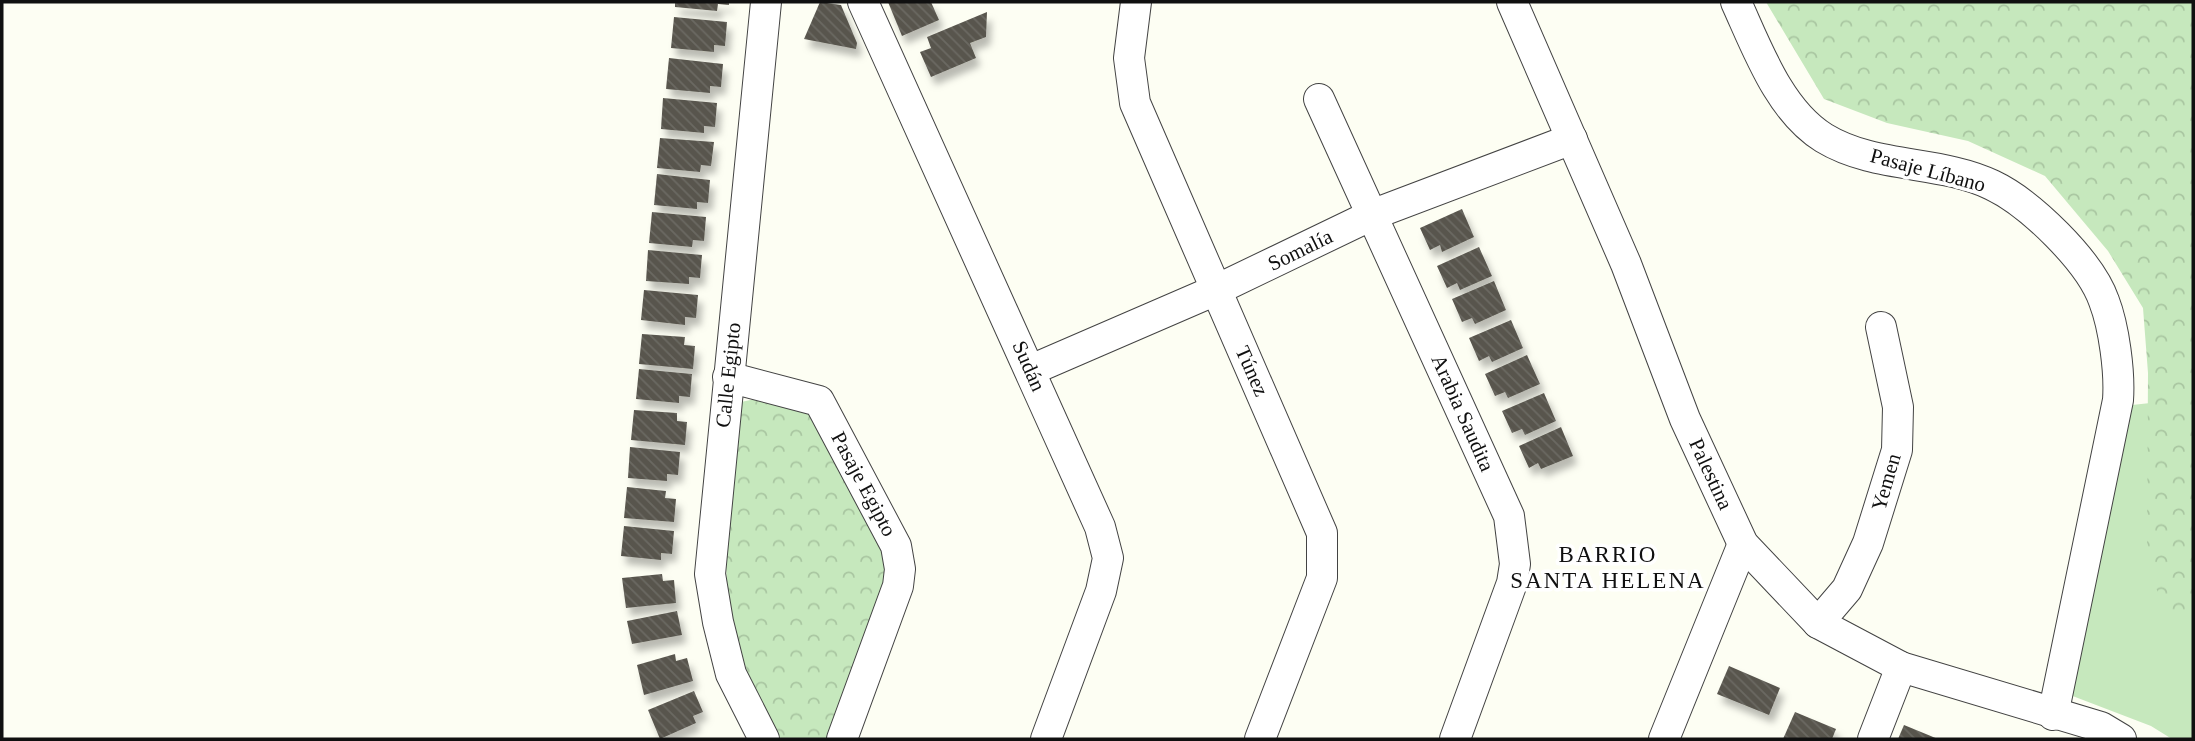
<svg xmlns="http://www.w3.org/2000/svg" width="2195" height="741" viewBox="0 0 2195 741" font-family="'Times New Roman',serif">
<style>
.grass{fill:#c6e8bd}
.park{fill:url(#park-crowns)}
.building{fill:url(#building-back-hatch);filter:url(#shadow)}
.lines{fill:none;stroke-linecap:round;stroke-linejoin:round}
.street-casing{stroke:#434343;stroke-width:32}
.street{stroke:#fff;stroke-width:30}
.labels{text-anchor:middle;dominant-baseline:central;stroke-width:7;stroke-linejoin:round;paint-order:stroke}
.street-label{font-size:21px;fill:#101010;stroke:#fff}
.neighbourhood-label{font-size:23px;letter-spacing:2px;fill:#101010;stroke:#fff}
</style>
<defs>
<pattern id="park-crowns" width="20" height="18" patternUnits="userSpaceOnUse" patternTransform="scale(1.75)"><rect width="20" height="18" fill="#c6e8bd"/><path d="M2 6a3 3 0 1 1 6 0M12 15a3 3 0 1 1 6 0" fill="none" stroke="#a9c6a1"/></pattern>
<pattern id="building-back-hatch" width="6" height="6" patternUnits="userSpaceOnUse" patternTransform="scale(1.75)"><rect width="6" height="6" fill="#58554d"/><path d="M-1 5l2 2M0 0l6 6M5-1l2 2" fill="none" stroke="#6b6962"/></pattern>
<filter id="shadow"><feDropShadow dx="4.5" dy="8" stdDeviation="3.5" flood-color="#0004"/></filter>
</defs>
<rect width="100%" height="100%" fill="#fdfef3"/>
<!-- grass -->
<path class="grass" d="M 2178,400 L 2193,424 L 2193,739 L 2172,739 L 2151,726 L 2070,695 L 2132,405 Z"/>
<!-- park -->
<g class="park">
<path d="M 1766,2 L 2193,2 L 2193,617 L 2167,614 L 2156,588 L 2147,542 L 2148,373 L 2143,308 L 2108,251 L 2045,176 L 1968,141 L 1887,123 L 1824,99 Z"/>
<path d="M 760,398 L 815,407 L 883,538 L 889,569 L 832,739 L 781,739 C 748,690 727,623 726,562 C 726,510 736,455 741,402 Z"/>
</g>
<!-- building -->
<g class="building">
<path d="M 675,2 L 729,2 L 729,5 L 718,4 L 717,11 L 675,7 Z"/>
<path d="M 820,2 L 841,5 L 857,43 L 856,49 L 804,39 Z"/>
<path d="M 888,2 L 931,2 L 939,20 L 902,36 Z"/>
<path d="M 987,12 L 986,37 L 970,43 L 976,58 L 931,77 L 920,52 L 931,48 L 927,37 Z"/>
<path d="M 674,17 L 727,22 L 725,46 L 714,45 L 714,52 L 671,48 Z"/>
<path d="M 669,58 L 723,64 L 721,87 L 710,86 L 710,93 L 666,89 Z"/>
<path d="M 663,98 L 717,103 L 715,127 L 704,126 L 704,133 L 661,129 Z"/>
<path d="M 660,138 L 714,142 L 711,166 L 701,165 L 700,172 L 657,168 Z"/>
<path d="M 657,174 L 710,180 L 708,203 L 697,202 L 697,209 L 654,205 Z"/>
<path d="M 1462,209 L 1474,237 L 1442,252 L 1440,245 L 1430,250 L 1420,228 Z"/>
<path d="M 652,212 L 706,217 L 704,241 L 693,240 L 692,247 L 649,243 Z"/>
<path d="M 1479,247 L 1492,276 L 1460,290 L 1457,283 L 1447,288 L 1437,266 Z"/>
<path d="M 648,250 L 702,255 L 700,278 L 689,277 L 689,284 L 646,281 Z"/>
<path d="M 1494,281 L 1506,310 L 1475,324 L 1472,318 L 1462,322 L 1452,299 Z"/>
<path d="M 644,290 L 698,295 L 696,318 L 685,317 L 685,325 L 641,320 Z"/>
<path d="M 1511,320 L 1523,348 L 1492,362 L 1489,356 L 1479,361 L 1469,338 Z"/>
<path d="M 642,334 L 685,337 L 684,345 L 695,346 L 693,369 L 639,364 Z"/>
<path d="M 1527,355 L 1540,384 L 1508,398 L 1505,392 L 1495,396 L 1485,374 Z"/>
<path d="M 639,369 L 692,374 L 690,397 L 679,396 L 679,403 L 636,399 Z"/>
<path d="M 1544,393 L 1556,421 L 1525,435 L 1522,429 L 1512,433 L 1502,411 Z"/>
<path d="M 634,410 L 677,413 L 677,421 L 687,422 L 685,445 L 631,440 Z"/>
<path d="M 1561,427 L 1573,456 L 1541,469 L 1538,463 L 1529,468 L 1519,446 Z"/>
<path d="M 630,447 L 680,452 L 678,475 L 667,474 L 667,481 L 628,478 Z"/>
<path d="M 627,487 L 666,491 L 665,498 L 676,499 L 674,522 L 624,518 Z"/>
<path d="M 624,526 L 674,531 L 672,554 L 661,553 L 661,560 L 621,556 Z"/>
<path d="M 662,574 L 663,581 L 674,580 L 676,603 L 626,608 L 622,578 Z"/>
<path d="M 677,611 L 682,635 L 632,644 L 627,621 Z"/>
<path d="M 675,654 L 676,661 L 687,658 L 693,681 L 644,695 L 637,665 Z"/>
<path d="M 1729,666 L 1780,688 L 1769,715 L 1717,694 Z"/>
<path d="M 694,691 L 703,712 L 693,716 L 696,723 L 660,739 L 648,710 Z"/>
<path d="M 1795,712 L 1836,729 L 1832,739 L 1783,739 Z"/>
<path d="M 1904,725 L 1938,739 L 1898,739 Z"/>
</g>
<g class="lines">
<!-- street casing -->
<g class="street-casing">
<g id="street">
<path d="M 863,2 L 1100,527 L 1108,558 L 1101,591 L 1046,739"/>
<path d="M 1136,2 L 1129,58 L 1135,103 L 1322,533 L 1322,578 L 1260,739"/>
<path d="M 1512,2 L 1626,264 L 1685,419 L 1743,544 L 1818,623 L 1901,667 L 2101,727 L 2121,739"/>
<path d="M 1736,2 C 1757,48 1779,110 1824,138 C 1875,169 1940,160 1992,185 C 2030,203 2090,261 2104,301 C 2114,327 2120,372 2118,400 L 2053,715"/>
<path d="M 1319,99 L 1509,516 L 1515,564 L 1512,583 L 1455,739"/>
<path d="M 1031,370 L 1216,290 L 1374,214 L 1572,139"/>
<path d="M 728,377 L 819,401 L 896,546 L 900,569 L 898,586 L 842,739"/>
<path d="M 1818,623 L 1847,589 L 1868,543 L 1897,450 L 1898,407 L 1881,327"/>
<path d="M 764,739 L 731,674 L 718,622 L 710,574 L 766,2"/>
<path d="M 1664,739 L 1743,544"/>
<path d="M 1873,739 L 1901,667"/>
</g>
</g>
<!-- street -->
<use href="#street" class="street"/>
</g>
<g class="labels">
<!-- street labels -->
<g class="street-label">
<text transform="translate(1928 170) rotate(15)">Pasaje Líbano</text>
<text transform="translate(1300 250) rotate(-26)">Somalía</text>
<text transform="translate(1029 366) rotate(66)">Sudán</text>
<text transform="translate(1252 371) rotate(66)">Túnez</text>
<text transform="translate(728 375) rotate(-84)">Calle Egipto</text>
<text transform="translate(1463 413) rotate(66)">Arabia Saudita</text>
<text transform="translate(1711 474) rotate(65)">Palestina</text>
<text transform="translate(1886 482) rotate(-74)">Yemen</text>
<text transform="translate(864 484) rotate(62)">Pasaje Egipto</text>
</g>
<!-- neighbourhood labels -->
<g class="neighbourhood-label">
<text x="1608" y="554">BARRIO<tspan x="1608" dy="26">SANTA HELENA</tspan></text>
</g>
</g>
<!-- border -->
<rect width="2195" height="741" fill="none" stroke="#101010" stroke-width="7"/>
</svg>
